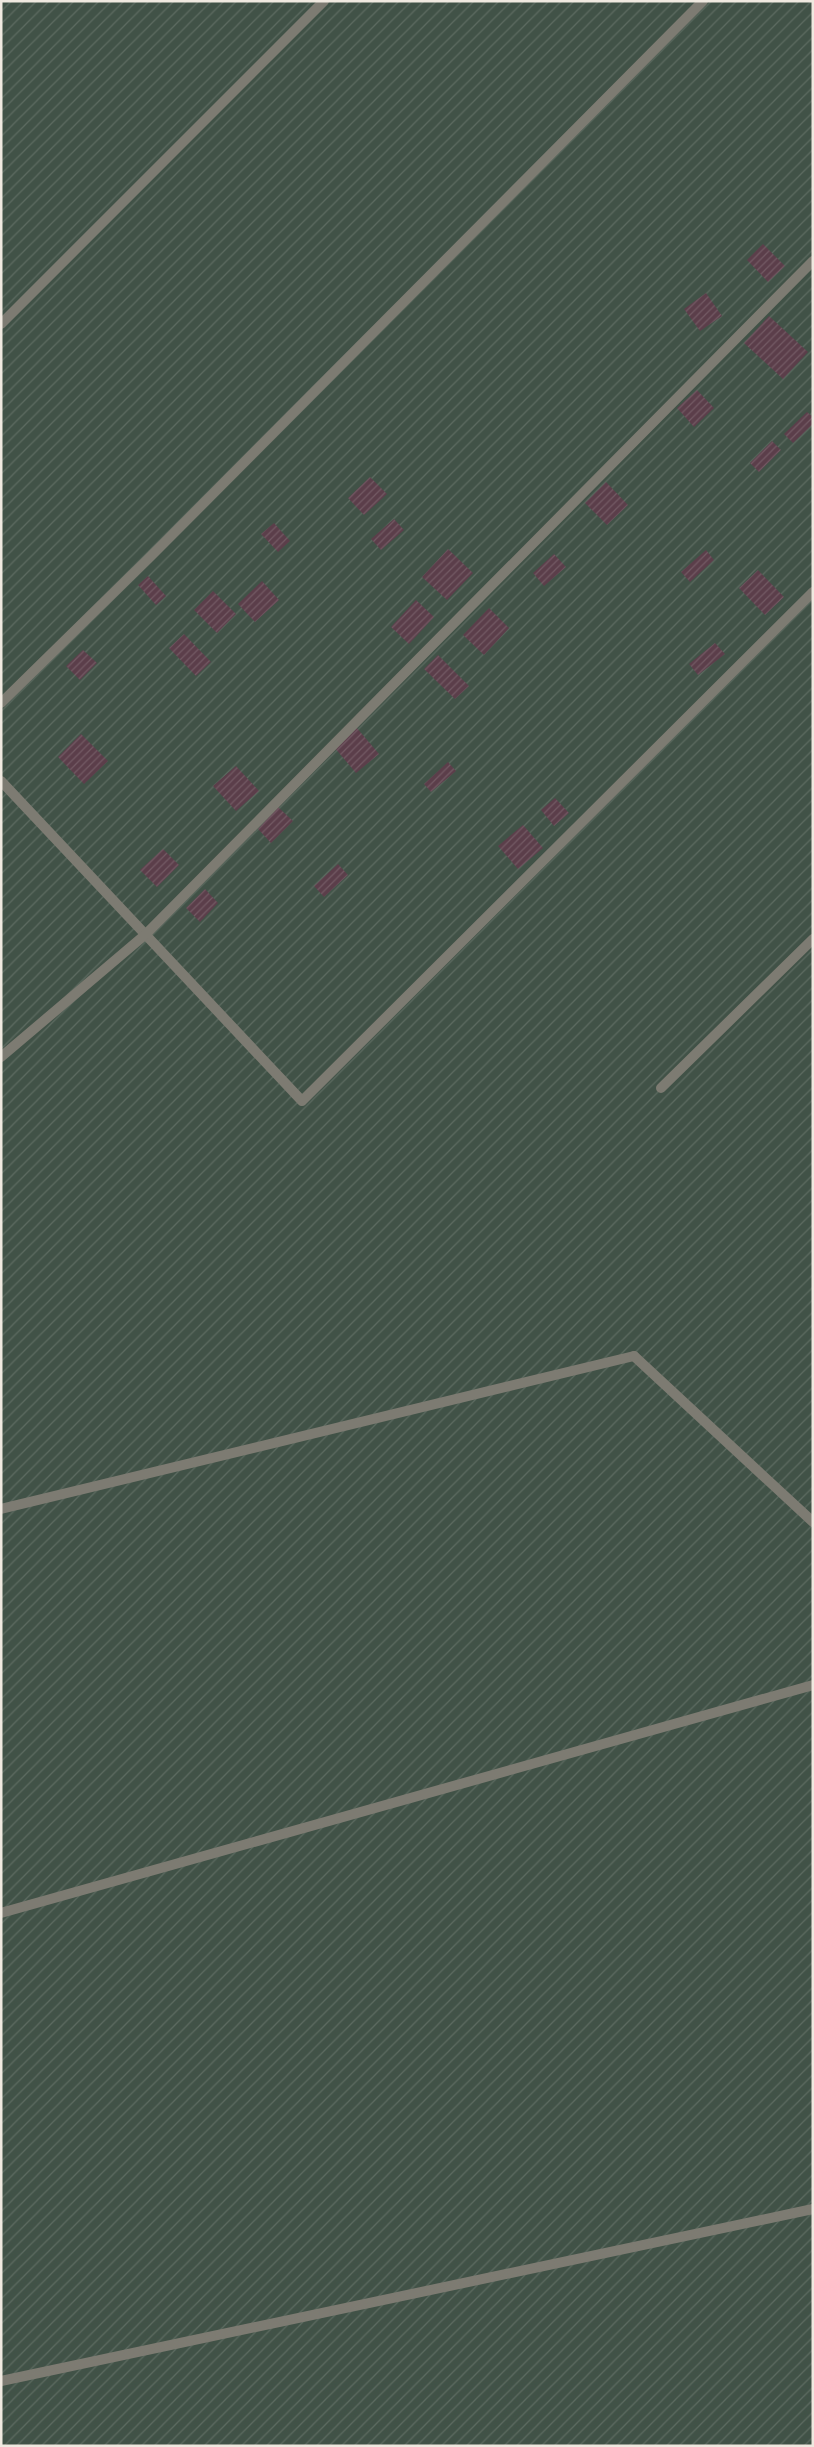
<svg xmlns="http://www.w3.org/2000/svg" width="814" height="2447" viewBox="0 0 814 2447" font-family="'PT Sans',sans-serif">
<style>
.garden{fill:url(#garden-furrows)}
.building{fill:url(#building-hatch)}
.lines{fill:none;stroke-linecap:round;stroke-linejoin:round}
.lane{stroke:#7d7b72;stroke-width:10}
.street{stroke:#7d7b72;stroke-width:10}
</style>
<defs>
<pattern id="garden-furrows" width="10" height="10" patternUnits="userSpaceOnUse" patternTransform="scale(1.25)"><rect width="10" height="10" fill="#415247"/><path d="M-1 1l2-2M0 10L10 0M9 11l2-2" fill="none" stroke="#5d6b61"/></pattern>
<pattern id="building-hatch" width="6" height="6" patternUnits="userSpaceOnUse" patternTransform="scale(1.25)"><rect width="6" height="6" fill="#5b3e4a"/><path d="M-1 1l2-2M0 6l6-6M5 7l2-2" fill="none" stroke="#735a64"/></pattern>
</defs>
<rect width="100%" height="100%" fill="#342a1b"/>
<!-- garden -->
<rect class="garden" x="1" y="1" width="812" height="2445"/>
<!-- building -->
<g class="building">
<path d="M 763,244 L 785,266 L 768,282 L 747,260 Z"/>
<path d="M 706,293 L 722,316 L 700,331 L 684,309 Z"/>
<path d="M 769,316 L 808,352 L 783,379 L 744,343 Z"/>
<path d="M 697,390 L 714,408 L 694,427 L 677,408 Z"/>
<path d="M 807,412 L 813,417 L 813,424 L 793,443 L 784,434 Z"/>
<path d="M 772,441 L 781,450 L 759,472 L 750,463 Z"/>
<path d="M 370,477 L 387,494 L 364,515 L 348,498 Z"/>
<path d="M 606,482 L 628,505 L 607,525 L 585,503 Z"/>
<path d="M 394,519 L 404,530 L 381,550 L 371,539 Z"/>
<path d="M 274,523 L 290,541 L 278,552 L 261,534 Z"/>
<path d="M 448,549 L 473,573 L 447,600 L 422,577 Z"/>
<path d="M 706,550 L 714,560 L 690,582 L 681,572 Z"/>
<path d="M 554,554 L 566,567 L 544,586 L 533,573 Z"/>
<path d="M 758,570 L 784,597 L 765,615 L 739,588 Z"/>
<path d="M 148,576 L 166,596 L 156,605 L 138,585 Z"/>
<path d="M 262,581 L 279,600 L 255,622 L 238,604 Z"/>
<path d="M 213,591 L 236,614 L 217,633 L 194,610 Z"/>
<path d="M 416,600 L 434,617 L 409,644 L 391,627 Z"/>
<path d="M 489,608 L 509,628 L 484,655 L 463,635 Z"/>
<path d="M 184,634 L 211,662 L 196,676 L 169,648 Z"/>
<path d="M 715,643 L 725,654 L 698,675 L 689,664 Z"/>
<path d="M 83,650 L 97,663 L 80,680 L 66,666 Z"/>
<path d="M 438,655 L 469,686 L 455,699 L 424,669 Z"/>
<path d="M 356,727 L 379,754 L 356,773 L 334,747 Z"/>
<path d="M 81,734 L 108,761 L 84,784 L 58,757 Z"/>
<path d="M 448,762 L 456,771 L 431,792 L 424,784 Z"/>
<path d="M 236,766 L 259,791 L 236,811 L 213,786 Z"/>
<path d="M 555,798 L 569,813 L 554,826 L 541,810 Z"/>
<path d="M 278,807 L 293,821 L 271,843 L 258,829 Z"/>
<path d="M 523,825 L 543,848 L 518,869 L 498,846 Z"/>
<path d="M 163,849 L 179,865 L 157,887 L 140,870 Z"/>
<path d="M 338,864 L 348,875 L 324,897 L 314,886 Z"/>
<path d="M 205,889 L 218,903 L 200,922 L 186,908 Z"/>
</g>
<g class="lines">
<!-- lane -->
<g class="lane">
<path d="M 1,324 L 324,1"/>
<path d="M 1,703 L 151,556 L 703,1"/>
<path d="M 1,781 L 302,1101 L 813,592"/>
<path d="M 1,1057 L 146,934 L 813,261"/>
<path d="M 661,1088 L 813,939"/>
<path d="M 1,1509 L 634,1356"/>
<path d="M 1,1913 L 813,1685"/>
<path d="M 1,2381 L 813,2209"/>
</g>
<!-- street -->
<path class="street" d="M 634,1356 L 813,1522"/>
</g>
<!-- border -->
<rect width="814" height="2447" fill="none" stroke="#f0e9e0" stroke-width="5"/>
</svg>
